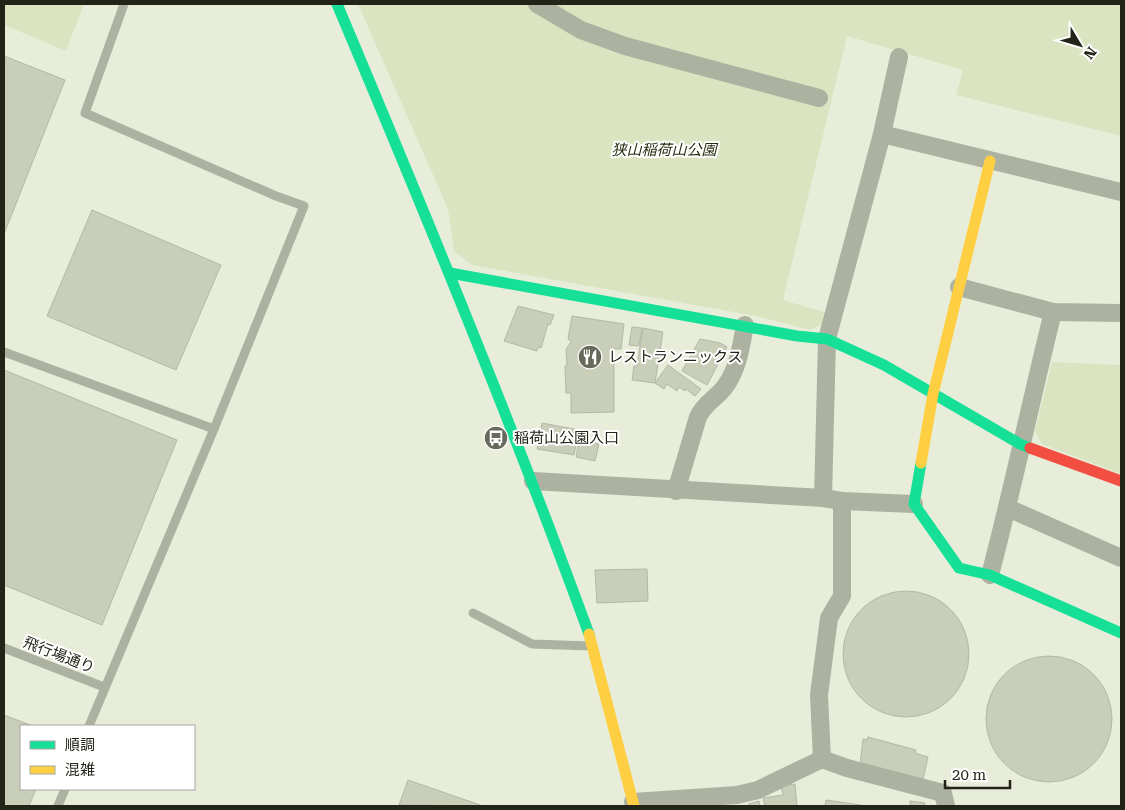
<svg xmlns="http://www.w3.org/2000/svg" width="1125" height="810" viewBox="0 0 1125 810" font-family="'Roboto Serif','Noto Sans JP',serif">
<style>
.green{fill:#dae4c0}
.building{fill:#c8ceb8;stroke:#b3b7a8}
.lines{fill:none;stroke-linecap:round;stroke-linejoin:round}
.lane{stroke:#adb2a0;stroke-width:9}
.street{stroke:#adb2a0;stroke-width:18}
.fast{stroke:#16e098;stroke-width:11}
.slow{stroke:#ffcf43;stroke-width:11}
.jam{stroke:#f24e42;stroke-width:11}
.labels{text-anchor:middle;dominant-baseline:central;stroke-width:4;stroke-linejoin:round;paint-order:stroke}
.park-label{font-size:15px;font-style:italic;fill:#272e0f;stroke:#fff}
.poi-label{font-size:15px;fill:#212417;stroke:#fff;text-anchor:start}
.street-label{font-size:15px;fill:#212417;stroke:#fff}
</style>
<rect width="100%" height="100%" fill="#e8edda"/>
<!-- green -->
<g class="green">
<path d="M 4,4 L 84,4 L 66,51 L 4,25 Z"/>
<path d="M 358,4 L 1121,4 L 1121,136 L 956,95 L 963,70 L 847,36 L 783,300 L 827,313 L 826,321 L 811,330 L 756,316 L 472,265 L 454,251 L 448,209 Z"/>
<path d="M 1052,362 L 1121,365 L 1121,474 L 1042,444 L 1035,431 Z"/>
</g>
<!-- building -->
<g class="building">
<path d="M 4,56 L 65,80 L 4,234 Z"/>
<path d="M 92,210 L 221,265 L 176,370 L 47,316 Z"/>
<path d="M 518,306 L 554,315 L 550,325 L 548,324 L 541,348 L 538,347 L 537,351 L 504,341 Z"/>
<path d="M 572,316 L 624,324 L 621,349 L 614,349 L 614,412 L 571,413 L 571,393 L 566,393 L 565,366 L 567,365 L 566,349 L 571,342 L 568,339 Z"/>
<path d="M 632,327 L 642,328 L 639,346 L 629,345 Z"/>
<path d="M 643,328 L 663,332 L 655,383 L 632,380 L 634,366 L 637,366 Z"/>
<path d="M 700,339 L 720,343 L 727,347 L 707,385 L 682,371 Z"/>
<path d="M 668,365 L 701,389 L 695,396 L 686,389 L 685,391 L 679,387 L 677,391 L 667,384 L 664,389 L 655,383 Z"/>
<path d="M 4,370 L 177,440 L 102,625 L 4,585 Z"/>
<path d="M 542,423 L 579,430 L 574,455 L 537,449 Z"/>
<path d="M 579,440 L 599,444 L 595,461 L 576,457 Z"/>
<path d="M 647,569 L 648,601 L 597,603 L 595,570 Z"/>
<circle cx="906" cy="654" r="63"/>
<circle cx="1049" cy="719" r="63"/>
<path d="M 4,715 L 33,726 L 21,726 L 21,789 L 36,789 L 29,806 L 4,806 Z"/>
<path d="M 868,737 L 916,750 L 915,753 L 928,757 L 923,779 L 860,765 L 863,739 L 867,740 Z"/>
<path d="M 408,780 L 483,806 L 399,805 Z"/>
<path d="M 795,784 L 797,806 L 765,806 L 763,798 L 783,795 L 781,786 Z"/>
<path d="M 826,800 L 867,806 L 825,806 Z"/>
<path d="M 759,801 L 760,806 L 748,806 L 749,804 Z"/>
<path d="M 910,801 L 925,803 L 924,806 L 910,806 Z"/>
</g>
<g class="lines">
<!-- lane -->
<g class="lane">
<path d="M 4,352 L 214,429"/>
<path d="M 473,613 L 532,644 L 590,646"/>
<path d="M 4,648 L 104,687"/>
<path d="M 89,726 L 214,429 L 304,206 L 276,196 L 85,113 L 124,4"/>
<path d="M 58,806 L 65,789"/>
</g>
<!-- street -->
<g class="street">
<path d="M 537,4 L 581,30 L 625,46 L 819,98"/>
<path d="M 882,134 L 1121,192"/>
<path d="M 959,287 L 1053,312 L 1121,313"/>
<path d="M 533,481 L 823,498 L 842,501 L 914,504"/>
<path d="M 676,491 L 698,417 C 704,404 715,399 724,388 C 738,370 741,347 745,325"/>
<path d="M 823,498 L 827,339 L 882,134 L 899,57"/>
<path d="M 842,501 L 842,596 L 829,618 L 819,695 L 822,759 L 847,768 L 943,793 L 946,806"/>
<path d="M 1008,508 L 1121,558"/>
<path d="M 990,575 C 1013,488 1031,400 1053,312"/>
<path d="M 633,802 L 737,795 L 758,790 L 822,759"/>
</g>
<!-- fast -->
<g class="fast">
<path d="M 337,4 C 425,213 511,421 589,634"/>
<path d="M 450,273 L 797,336 L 827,339 L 884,365 L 1020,444 L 1030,448"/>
<path d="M 921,463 L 914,504 L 959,568 L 990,575 L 1121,633"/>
</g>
<!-- slow -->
<g class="slow">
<path d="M 921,463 L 933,394 L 990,161"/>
<path d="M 589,634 L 634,806"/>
</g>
<!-- jam -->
<path class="jam" d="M 1030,448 L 1121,481"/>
</g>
<!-- icons -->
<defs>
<g id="restaurant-disc" transform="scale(1.25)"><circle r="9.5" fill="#676a5b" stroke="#fff"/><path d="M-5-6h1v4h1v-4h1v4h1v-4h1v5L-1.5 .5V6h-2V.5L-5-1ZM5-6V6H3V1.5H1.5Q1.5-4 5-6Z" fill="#fff"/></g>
<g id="bus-disc" transform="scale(1.25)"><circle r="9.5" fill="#676a5b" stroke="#fff"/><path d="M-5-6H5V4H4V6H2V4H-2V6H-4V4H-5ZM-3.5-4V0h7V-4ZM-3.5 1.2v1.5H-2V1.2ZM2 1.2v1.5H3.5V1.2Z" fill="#fff"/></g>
</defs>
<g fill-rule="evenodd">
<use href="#restaurant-disc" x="590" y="357"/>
<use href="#bus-disc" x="496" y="438"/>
</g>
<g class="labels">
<!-- park labels -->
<g class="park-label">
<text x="664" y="150">狭山稲荷山公園</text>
</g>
<!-- poi labels -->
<g class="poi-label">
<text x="608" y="357">レストランニックス</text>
<text x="514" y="438">稲荷山公園入口</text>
</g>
<!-- street labels -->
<g class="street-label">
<text transform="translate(59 655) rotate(21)">飛行場通り</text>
</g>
</g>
<!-- border -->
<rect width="1125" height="810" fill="none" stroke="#212417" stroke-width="10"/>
<!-- legend -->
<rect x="20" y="725" width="175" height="65" fill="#ffffff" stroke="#a6a7a2"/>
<rect x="30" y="741" width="25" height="8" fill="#16e098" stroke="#a6a7a2"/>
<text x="65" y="750" font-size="15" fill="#212417">順調</text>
<rect x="30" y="766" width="25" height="8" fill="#ffcf43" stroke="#a6a7a2"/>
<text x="65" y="775" font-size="15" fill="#212417">混雑</text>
<!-- north arrow -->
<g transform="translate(1080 45) rotate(128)" stroke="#ffffff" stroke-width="4" paint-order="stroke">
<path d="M0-4L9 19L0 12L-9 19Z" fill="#212417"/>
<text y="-8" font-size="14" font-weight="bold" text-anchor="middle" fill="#212417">N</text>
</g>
<!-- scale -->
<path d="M945 780v8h65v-8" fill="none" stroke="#212417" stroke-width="2.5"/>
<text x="952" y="780" font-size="15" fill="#212417" stroke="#ffffff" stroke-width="4" paint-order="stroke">20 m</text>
</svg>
